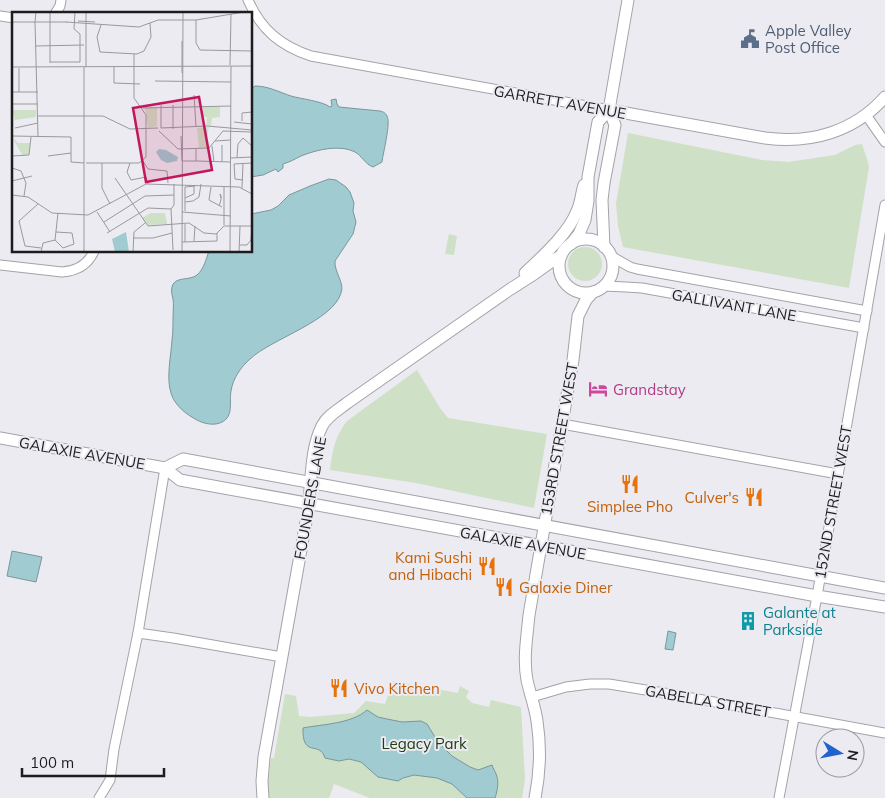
<svg xmlns="http://www.w3.org/2000/svg" width="885" height="798" viewBox="0 0 885 798" font-family="Mulish,sans-serif">
<style>
.green{fill:#cee0c6}
.water{fill:#a0cbd1;stroke:#79979c}
.lines{fill:none;stroke-linecap:round;stroke-linejoin:round}
.minor-casing{stroke:#a3a3a8;stroke-width:11}
.tertiary-casing{stroke:#a3a3a8;stroke-width:13}
.minor{stroke:#fff;stroke-width:9}
.tertiary{stroke:#fff;stroke-width:11}
.labels{text-anchor:middle;dominant-baseline:central;stroke-width:4;stroke-linejoin:round;paint-order:stroke}
.service-label{font-size:15px;fill:#4e5e75;stroke:#ebebf1;text-anchor:start}
.street-label{font-size:15px;fill:#1d1d1f;stroke:#ebebf1}
.hotel-label{font-size:15px;fill:#b23c85;stroke:#ebebf1;text-anchor:start}
.food-label{font-size:15px;fill:#c56008;stroke:#ebebf1;text-anchor:end}
.culture-label{font-size:15px;fill:#0d838f;stroke:#ebebf1;text-anchor:start}
.park-label{font-size:15px;fill:#203c11;stroke:#ebebf1}
.inset-road{fill:none;stroke:#99999d;stroke-width:1}
.view{fill:#c2185b;fill-opacity:0.15;stroke:#c2185b;stroke-width:2.5}
.inset-edge{fill:none;stroke:#1d1d1f;stroke-width:2.5}
</style>
<rect width="100%" height="100%" fill="#ebebf1"/>
<!-- green -->
<g class="green">
<path d="M 628,133 L 762,160 L 788,162 L 835,155 L 855,145 L 862,144 L 867,159 L 869,167 L 849,288 L 623,247 L 618,226 L 616,204 Z"/>
<path d="M 449,234 L 457,236 L 454,255 L 445,254 Z"/>
<circle cx="585" cy="264" r="17"/>
<path d="M 417,370 L 440,408 L 448,418 L 547,434 L 534,508 L 416,483 L 330,470 C 333,449 334,439 347,421 Z"/>
<path d="M 393,681 L 458,693 L 460,686 L 469,691 L 466,697 L 472,703 L 489,707 L 491,700 L 521,707 L 525,780 L 522,798 L 370,798 L 334,784 L 329,798 L 269,798 L 268,782 L 271,758 L 274,758 L 285,694 L 296,696 L 299,716 L 310,717 L 354,713 L 366,701 L 385,704 Z"/>
</g>
<!-- water -->
<g class="water">
<path d="M 255,86 C 268,86 279,92 291,96 C 301,99 322,101 330,107 L 332,106 L 331,100 L 336,99 L 337,104 L 339,107 L 380,111 C 383,112 385,112 387,116 C 391,123 383,153 382,162 L 373,167 C 365,164 362,156 355,152 C 339,144 316,150 301,156 C 295,159 290,162 283,164 L 283,168 L 278,172 L 276,169 L 263,175 L 251,177 L 251,89 Z"/>
<path d="M 329,179 L 336,180 L 346,187 L 350,192 L 354,203 L 353,211 L 356,222 L 353,234 L 335,261 C 334,272 345,283 341,293 C 333,321 271,339 250,359 C 241,367 233,378 231,391 C 229,402 234,416 222,422 C 215,426 204,424 197,420 C 187,415 174,405 171,393 C 166,378 171,356 172,340 C 173,333 173,325 173,318 C 173,311 174,305 173,299 C 172,295 171,291 172,287 C 174,276 190,281 197,275 C 204,269 206,259 209,251 L 251,251 L 251,214 L 271,210 L 278,206 L 289,195 L 310,186 Z"/>
<path d="M 12,551 L 42,557 L 36,582 L 7,576 Z"/>
<path d="M 668,631 L 676,633 L 673,650 L 665,649 Z"/>
<path d="M 367,710 L 378,717 L 387,719 L 402,722 L 421,721 L 427,724 L 438,742 L 452,756 L 470,767 L 478,770 L 492,765 C 493,769 496,772 497,777 C 499,783 497,792 495,798 L 467,798 L 452,784 L 437,778 L 414,775 L 403,778 L 398,781 L 378,777 L 361,762 L 349,759 L 339,761 L 325,758 C 320,740 302,759 303,728 C 323,724 351,724 367,710 Z"/>
</g>
<g class="lines">
<!-- minor casing -->
<g class="minor-casing">
<g id="minor">
<path d="M 248,0 C 261,30 281,46 311,56 L 609,110"/>
<path d="M 55,14 L 60,6 L 61,0"/>
<path d="M 0,16 L 14,18"/>
<path d="M 866,115 L 885,142"/>
<path d="M 611,256 L 630,267 L 637,269 L 867,311"/>
<path d="M 0,265 L 62,272 C 76,271 88,265 94,251"/>
<path d="M 603,286 L 626,287 L 642,288 L 864,328"/>
<path d="M 562,424 L 838,474"/>
<path d="M 165,468 L 138,633 L 173,638 L 282,657"/>
<path d="M 532,697 L 566,687 L 590,684 L 609,684 L 670,694 L 885,733"/>
<path d="M 99,798 L 110,780 L 114,749 L 138,633"/>
<path d="M 779,798 L 817,596 L 885,205"/>
</g>
</g>
<!-- tertiary casing -->
<g class="tertiary-casing">
<g id="tertiary">
<path d="M 609,110 L 765,138 C 811,144 854,132 885,97"/>
<circle cx="586" cy="266" r="27"/>
<path d="M 571,244 L 579,234 L 585,220 L 588,201 L 588,177 L 598,122 L 609,110"/>
<path d="M 604,247 L 602,200 L 604,183 L 615,125 L 609,110 L 628,0"/>
<path d="M 525,273 C 542,257 569,233 577,211 C 581,203 581,194 584,185"/>
<path d="M 0,438 L 165,468 L 180,480 L 817,596 L 885,607"/>
<path d="M 165,468 L 183,459 L 885,588"/>
<path d="M 263,798 L 262,781 L 264,757 C 278,677 293,597 307,516 C 312,488 309,452 322,426 C 327,416 338,410 347,403 L 509,290 L 534,274 L 555,259 L 561,256"/>
<path d="M 535,798 C 540,773 541,747 537,721 C 535,707 530,694 527,680 C 523,659 527,637 529,615 L 573,360 L 578,316 L 586,300 L 593,292"/>
</g>
</g>
<!-- minor -->
<use href="#minor" class="minor"/>
<!-- tertiary -->
<use href="#tertiary" class="tertiary"/>
</g>
<!-- icons -->
<defs>
<g id="civic-bare" transform="scale(1.5)"><path d="M-.6-6.5H3V-4.5H.6V-3L4-1V1h2V6H-6V1h2V-1L-.6-3ZM-1.2 2.5V6h2.4V2.5Z" fill="#5c6f8a" stroke="#ebebf1" stroke-width="2.5" paint-order="stroke"/></g>
<g id="hotel-bare" transform="scale(1.5)"><path d="M-6-4.5h1.5V1H6V5H4.5V3h-9V5H-6ZM-4 0a1.8 1.8 0 1 1 3.6 0ZM.5 0V-2.5h3Q6-2.5 6 0Z" fill="#d1479c" stroke="#ebebf1" stroke-width="2.5" paint-order="stroke"/></g>
<g id="restaurant-bare" transform="scale(1.5)"><path d="M-5-6h1v4h1v-4h1v4h1v-4h1v5L-1.5 .5V6h-2V.5L-5-1ZM5-6V6H3V1.5H1.5Q1.5-4 5-6Z" fill="#e8710a" stroke="#ebebf1" stroke-width="2.5" paint-order="stroke"/></g>
<g id="building-bare" transform="scale(1.5)"><path d="M-4-6H4V6H1V3H-1V6H-4ZM-2.5-4.3h1.7v1.8h-1.7ZM.8-4.3h1.7v1.8H.8ZM-2.5-1h1.7V.8h-1.7ZM.8-1h1.7V.8H.8Z" fill="#0f9aa8" stroke="#ebebf1" stroke-width="2.5" paint-order="stroke"/></g>
</defs>
<g fill-rule="evenodd">
<use href="#civic-bare" x="750" y="39"/>
<use href="#hotel-bare" x="598" y="389"/>
<use href="#restaurant-bare" x="630" y="484"/>
<use href="#restaurant-bare" x="754" y="497"/>
<use href="#restaurant-bare" x="487" y="566"/>
<use href="#restaurant-bare" x="504" y="587"/>
<use href="#building-bare" x="748" y="621"/>
<use href="#restaurant-bare" x="339" y="688"/>
</g>
<g class="labels">
<!-- service labels -->
<g class="service-label">
<text x="765" y="30">Apple Valley<tspan x="765" dy="17">Post Office</tspan></text>
</g>
<!-- street labels -->
<g class="street-label">
<text transform="translate(560 102) rotate(10)">GARRETT AVENUE</text>
<text transform="translate(734 305) rotate(10)">GALLIVANT LANE</text>
<text transform="translate(559 439) rotate(-80)">153RD STREET WEST</text>
<text transform="translate(82 453) rotate(10)">GALAXIE AVENUE</text>
<text transform="translate(310 498) rotate(-80)">FOUNDERS LANE</text>
<text transform="translate(833 502) rotate(-80)">152ND STREET WEST</text>
<text transform="translate(523 543) rotate(10)">GALAXIE AVENUE</text>
<text transform="translate(708 701) rotate(10)">GABELLA STREET</text>
</g>
<!-- hotel labels -->
<g class="hotel-label">
<text x="613" y="389">Grandstay</text>
</g>
<!-- food labels -->
<g class="food-label">
<text x="739" y="497">Culver's</text>
<text x="630" y="506" text-anchor="middle">Simplee Pho</text>
<text x="472" y="557">Kami Sushi<tspan x="472" dy="17">and Hibachi</tspan></text>
<text x="519" y="587" text-anchor="start">Galaxie Diner</text>
<text x="354" y="688" text-anchor="start">Vivo Kitchen</text>
</g>
<!-- culture labels -->
<g class="culture-label">
<text x="763" y="612">Galante at<tspan x="763" dy="17">Parkside</tspan></text>
</g>
<!-- park labels -->
<g class="park-label">
<text x="424" y="743">Legacy Park</text>
</g>
</g>
<!-- overview -->
<g transform="translate(12 12)">
<rect width="240" height="240" fill="#ebebf1"/>
<path d="M 191,94 L 208,94 L 208,105 L 200,106 L 199,114 L 194,113 L 195,105 L 191,105 ZM 145,95 L 145,114 L 136,116 L 133,96 ZM 0,98 L 24,98 L 24,105 L 3,108 ZM 197,115 L 194,130 L 197,135 L 187,136 L 185,116 ZM 0,125 L 6,131 L 18,131 L 17,142 L 11,144 ZM 139,201 L 153,201 L 155,212 L 136,213 L 130,206 Z" fill="#cee0c6"/>
<path d="M 147,137 L 154,138 L 166,145 L 165,149 L 155,151 L 149,148 L 144,140 ZM 114,220 L 117,240 L 103,240 L 100,227 Z" fill="#a0cbd1"/>
<path class="inset-road" d="M 24,0 L 23,10 L 55,10M 74,0 L 74,55M 184,8 L 184,31 L 188,38 L 240,39M 184,8 L 232,0M 66,9 L 83,10M 0,10 L 23,10 L 26,125M 54,10 L 127,15 L 146,8 L 184,8M 89,13 L 85,25 L 88,40 L 125,42 L 132,39 L 139,25 L 138,11M 23,34 L 72,33M 38,50 L 68,50 L 68,22 L 62,17 L 63,0M 38,51 L 38,0M 218,53 L 219,2M 0,55 L 240,54M 102,55 L 102,71 L 128,72M 7,56 L 7,80M 170,61 L 170,29M 143,69 L 219,70M 0,80 L 26,80M 182,83 L 184,115M 0,92 L 26,92M 149,93 L 149,116M 131,96 L 219,94M 26,104 L 57,104M 57,104 L 91,104 L 118,117 L 146,116M 230,109 L 230,101 L 240,100M 222,110 L 240,112M 3,116 L 26,111M 149,116 L 195,114 L 240,118M 161,117 L 161,93M 147,119 L 166,137 L 197,136 L 211,119 L 240,120M 0,124 L 59,125 L 59,150 L 72,151M 169,124 L 170,149M 203,129 L 219,128M 200,134 L 202,150M 0,144 L 17,143 L 19,125M 36,144 L 59,141M 225,145 L 226,132 L 231,126 L 240,134M 219,146 L 240,145M 131,149 L 136,157 L 155,159 L 156,171M 170,149 L 184,149 L 184,137M 184,149 L 219,150M 210,150 L 210,133M 74,151 L 127,151 L 134,145 L 134,103 L 122,86 L 122,42M 90,151 L 90,176 L 98,192M 118,151 L 115,160 L 119,168 L 134,165 L 136,172M 0,156 L 9,159 L 14,171 L 12,184M 103,166 L 136,214 L 177,211 L 192,221 L 204,222 L 212,214 L 240,214M 231,168 L 223,167 L 222,152 L 240,151M 0,169 L 20,164M 199,175 L 197,188 L 210,195M 230,176 L 231,151M 0,183 L 16,185 L 40,201 L 76,203 L 134,172 L 227,175 L 240,182M 173,186 L 182,182 L 182,173M 173,190 L 181,189 L 187,185 L 189,172M 26,192 L 7,209 L 13,234 L 29,236M 207,194 L 209,188 L 209,184 L 208,182 L 209,186M 159,197 L 161,238M 159,197 L 162,193 L 162,172M 173,199 L 173,175 L 183,174M 85,200 L 98,220M 170,200 L 219,204M 92,210 L 133,184 L 162,183M 173,212 L 173,230M 212,213 L 212,175M 95,221 L 136,196 L 159,197M 121,226 L 141,226 L 160,221M 43,228 L 51,236 L 62,232 L 60,221 L 44,220M 182,229 L 183,214M 170,230 L 205,229 L 205,221M 228,233 L 235,233 L 239,228 L 240,214M 29,240 L 31,231 L 43,228 L 46,201M 72,240 L 72,55M 121,240 L 122,220 L 133,211M 170,240 L 171,0M 218,240 L 219,54M 227,240 L 228,214"/>
<path class="view" d="M 187,85 L 200,158 L 134,170 L 121,96 Z"/>
<rect width="240" height="240" class="inset-edge"/>
</g>
<!-- north arrow -->
<g transform="translate(840 753) rotate(100)"><circle r="24" fill="#ebebf1" stroke="#99999d"/>
<path d="M0-4L9 19L0 12L-9 19Z" fill="#2062ce"/>
<text y="-8" font-size="14" font-weight="bold" text-anchor="middle" fill="#1d1d1f">N</text>
</g>
<!-- scale -->
<path d="M22 768v8h142v-8" fill="none" stroke="#1d1d1f" stroke-width="2.5"/>
<text x="30" y="768" font-size="15" fill="#1d1d1f" stroke="#ebebf1" stroke-width="4" paint-order="stroke">100 m</text>
</svg>
